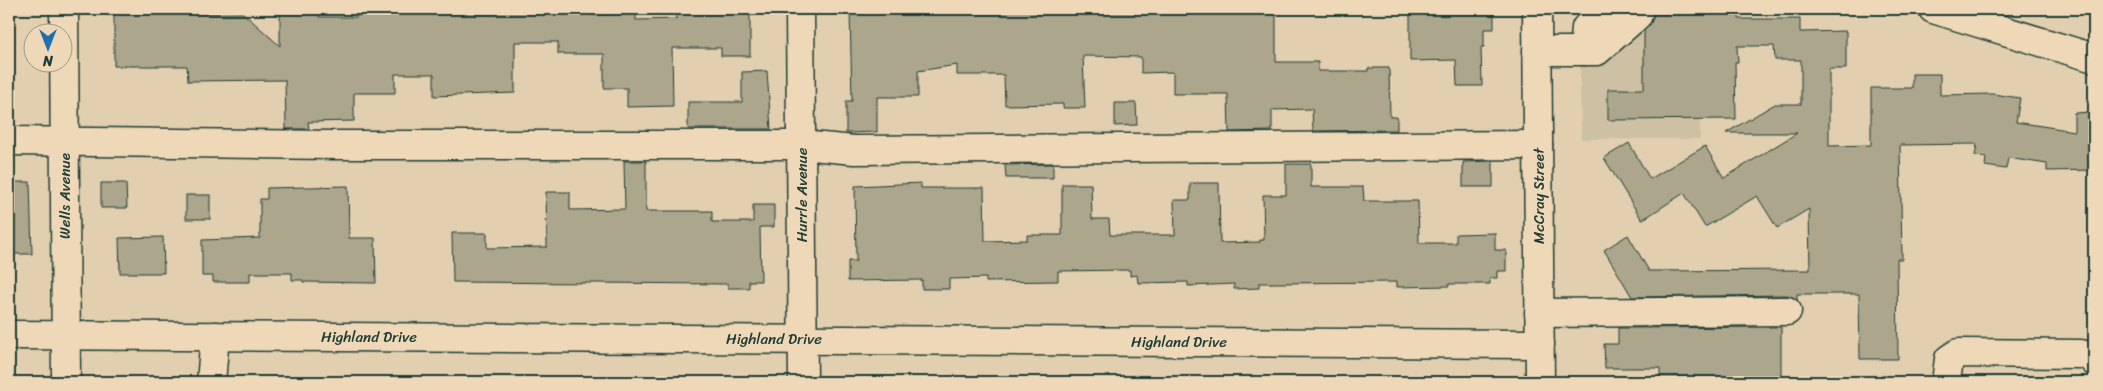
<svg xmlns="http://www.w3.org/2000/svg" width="2103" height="391" viewBox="0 0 2103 391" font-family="Sriracha,sans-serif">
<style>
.built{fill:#cec0a2}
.building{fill:#aba68c;stroke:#1f3d34}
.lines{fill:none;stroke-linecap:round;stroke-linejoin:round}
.minor-casing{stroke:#1f3d34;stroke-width:31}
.minor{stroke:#efd8b7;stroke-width:28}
.labels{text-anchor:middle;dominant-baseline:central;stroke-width:4;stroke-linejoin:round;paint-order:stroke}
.street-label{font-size:15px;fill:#1f3d34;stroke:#efd8b7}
</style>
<rect width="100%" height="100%" fill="#e2cfaf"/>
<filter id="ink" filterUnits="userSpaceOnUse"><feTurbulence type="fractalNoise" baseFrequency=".02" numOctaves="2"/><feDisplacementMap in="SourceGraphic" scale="10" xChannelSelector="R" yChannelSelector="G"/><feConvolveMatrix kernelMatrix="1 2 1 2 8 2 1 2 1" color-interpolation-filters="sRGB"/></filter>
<g filter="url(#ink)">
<!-- built -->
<path class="built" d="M 1579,9 L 1699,9 L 1700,139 L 1581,139 Z"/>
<!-- building -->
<g class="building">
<path d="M 114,9 L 154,9 L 155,14 L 243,13 L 280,46 L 280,9 L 319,9 L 319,17 L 357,17 L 357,10 L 576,9 L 576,11 L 589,10 L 589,15 L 636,14 L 636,20 L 676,19 L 675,9 L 750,9 L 750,56 L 721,56 L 721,48 L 672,48 L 673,106 L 627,107 L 627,88 L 604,88 L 604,54 L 558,54 L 558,42 L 515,42 L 515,93 L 434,96 L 434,74 L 395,74 L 395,93 L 354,93 L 354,121 L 308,122 L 309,129 L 286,129 L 285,80 L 188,81 L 187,66 L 114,66 Z"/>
<path d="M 853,9 L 888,9 L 888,11 L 926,11 L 926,9 L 1056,9 L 1056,13 L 1223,9 L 1223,13 L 1276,13 L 1276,62 L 1318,62 L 1318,71 L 1368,71 L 1368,68 L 1389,68 L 1390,117 L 1397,117 L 1397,130 L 1313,131 L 1312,109 L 1272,110 L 1272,131 L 1229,132 L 1228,94 L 1173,94 L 1173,72 L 1141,73 L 1141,57 L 1083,56 L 1085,108 L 1063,108 L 1063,104 L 1005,105 L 1004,75 L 957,75 L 957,65 L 918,71 L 918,97 L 877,97 L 877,132 L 846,133 L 846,101 L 852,101 L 850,12 L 853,12 Z"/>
<path d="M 1410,9 L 1494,9 L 1494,29 L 1484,29 L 1484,47 L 1481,47 L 1482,86 L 1457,86 L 1456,60 L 1410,61 Z"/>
<path d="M 1668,9 L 1696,9 L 1696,14 L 1739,13 L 1739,19 L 1800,19 L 1800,32 L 1846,31 L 1846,69 L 1829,69 L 1829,146 L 1871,145 L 1871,88 L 1912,88 L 1912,74 L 1940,74 L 1940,95 L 1993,94 L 2020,98 L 2016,122 L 2074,131 L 2074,113 L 2094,112 L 2094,170 L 2047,171 L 2047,164 L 2008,158 L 2006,169 L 1985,166 L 1986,157 L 1975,156 L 1977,144 L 1900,145 L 1902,259 L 1897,259 L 1898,359 L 1860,359 L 1859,294 L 1797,294 L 1797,300 L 1787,295 L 1632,297 L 1604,250 L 1628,235 L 1649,271 L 1810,270 L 1809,209 L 1777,228 L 1757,196 L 1705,227 L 1684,193 L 1642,220 L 1604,158 L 1629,143 L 1650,179 L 1705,146 L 1724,178 L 1797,133 L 1726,133 L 1775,104 L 1801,104 L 1801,60 L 1775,60 L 1774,46 L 1737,46 L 1738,62 L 1735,62 L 1736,119 L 1608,120 L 1608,89 L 1644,89 L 1644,31 L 1649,26 L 1654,14 L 1668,14 Z"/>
<path d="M 767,71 L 771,129 L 688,129 L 688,102 L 742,102 L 742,72 Z"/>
<path d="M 1115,103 L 1136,103 L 1137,125 L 1115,126 Z"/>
<path d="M 624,161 L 646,161 L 646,211 L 712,211 L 712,222 L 753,222 L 753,205 L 774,205 L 774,227 L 760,227 L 761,281 L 749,281 L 749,288 L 728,288 L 728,284 L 453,282 L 452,233 L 487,233 L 487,248 L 547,247 L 546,192 L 570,192 L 570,210 L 625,209 Z"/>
<path d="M 1493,161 L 1493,187 L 1463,187 L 1463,162 Z"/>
<path d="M 1053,164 L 1053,178 L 1006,178 L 1005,165 Z"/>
<path d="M 1286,164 L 1311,164 L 1311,187 L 1363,187 L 1364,201 L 1418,201 L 1419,243 L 1456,243 L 1456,234 L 1495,233 L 1495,250 L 1506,250 L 1506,271 L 1497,271 L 1497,278 L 1490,278 L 1490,284 L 1449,284 L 1449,286 L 1397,287 L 1397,282 L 1276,283 L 1259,283 L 1259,288 L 1234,289 L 1234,284 L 1188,286 L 1188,282 L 1138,283 L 1137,275 L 1130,276 L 1130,270 L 1058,271 L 1058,281 L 986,282 L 986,278 L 949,279 L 949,289 L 922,289 L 922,280 L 848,281 L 848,261 L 856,261 L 855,186 L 921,183 L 921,188 L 984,188 L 985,241 L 1027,240 L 1027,235 L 1062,235 L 1062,184 L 1091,184 L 1092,219 L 1109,219 L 1110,235 L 1175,235 L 1174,200 L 1190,200 L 1190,183 L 1219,183 L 1220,243 L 1260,242 L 1260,240 L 1264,240 L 1263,195 L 1286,195 Z"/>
<path d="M 9,182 L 30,182 L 32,254 L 9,254 Z"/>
<path d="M 101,183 L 126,183 L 127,208 L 101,208 Z"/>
<path d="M 348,186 L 349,238 L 375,238 L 376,283 L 303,282 L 303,280 L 292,280 L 292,273 L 250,273 L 250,282 L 213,282 L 213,276 L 202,276 L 202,240 L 260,238 L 260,199 L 267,199 L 267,188 Z"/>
<rect x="186" y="195" width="24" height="24"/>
<path d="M 163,237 L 164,273 L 120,273 L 119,238 Z"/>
<path d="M 1781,327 L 1781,382 L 1660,382 L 1660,368 L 1605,368 L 1604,344 L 1618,344 L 1618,328 Z"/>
</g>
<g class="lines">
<!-- minor casing -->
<g class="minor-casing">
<g id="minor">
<path d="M 64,9 L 66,382"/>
<path d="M 800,9 L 803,382"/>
<path d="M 1537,9 L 1540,382"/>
<path d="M 1933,9 L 2094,58"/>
<path d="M 1537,51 L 1597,51 L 1638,15 L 1639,9"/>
<path d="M 1584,51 L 1586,28 L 1605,9"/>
<path d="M 9,141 L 334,145 L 801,145 L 854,150 L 1538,145"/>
<path d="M 1539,313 L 1787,311"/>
<path d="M 9,335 L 1540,344"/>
<path d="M 211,382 L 215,336"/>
<path d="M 1946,382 L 1949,359 L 1958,353 L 2081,354 L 2092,357 L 2094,361"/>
</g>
</g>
<!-- minor -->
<use href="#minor" class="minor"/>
</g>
</g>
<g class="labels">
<!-- street labels -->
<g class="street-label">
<text transform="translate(802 195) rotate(-90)">Hurrle Avenue</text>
<text transform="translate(65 196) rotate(-90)">Wells Avenue</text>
<text transform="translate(1539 196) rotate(-90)">McCray Street</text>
<text x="369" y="337">Highland Drive</text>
<text x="774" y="339">Highland Drive</text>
<text x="1179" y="342">Highland Drive</text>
</g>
</g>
<!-- margin -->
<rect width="2103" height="391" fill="none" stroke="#efd8b7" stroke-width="30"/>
<rect x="15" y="15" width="2073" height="361" fill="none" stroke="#1f3d34" stroke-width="2" filter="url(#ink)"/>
<!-- north arrow -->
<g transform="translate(48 48) rotate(180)"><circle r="24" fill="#efd8b7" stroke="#9c9a83"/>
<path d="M0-4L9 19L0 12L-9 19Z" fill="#1f6fb2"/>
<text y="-8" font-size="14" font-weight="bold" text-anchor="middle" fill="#1f3d34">N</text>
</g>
</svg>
